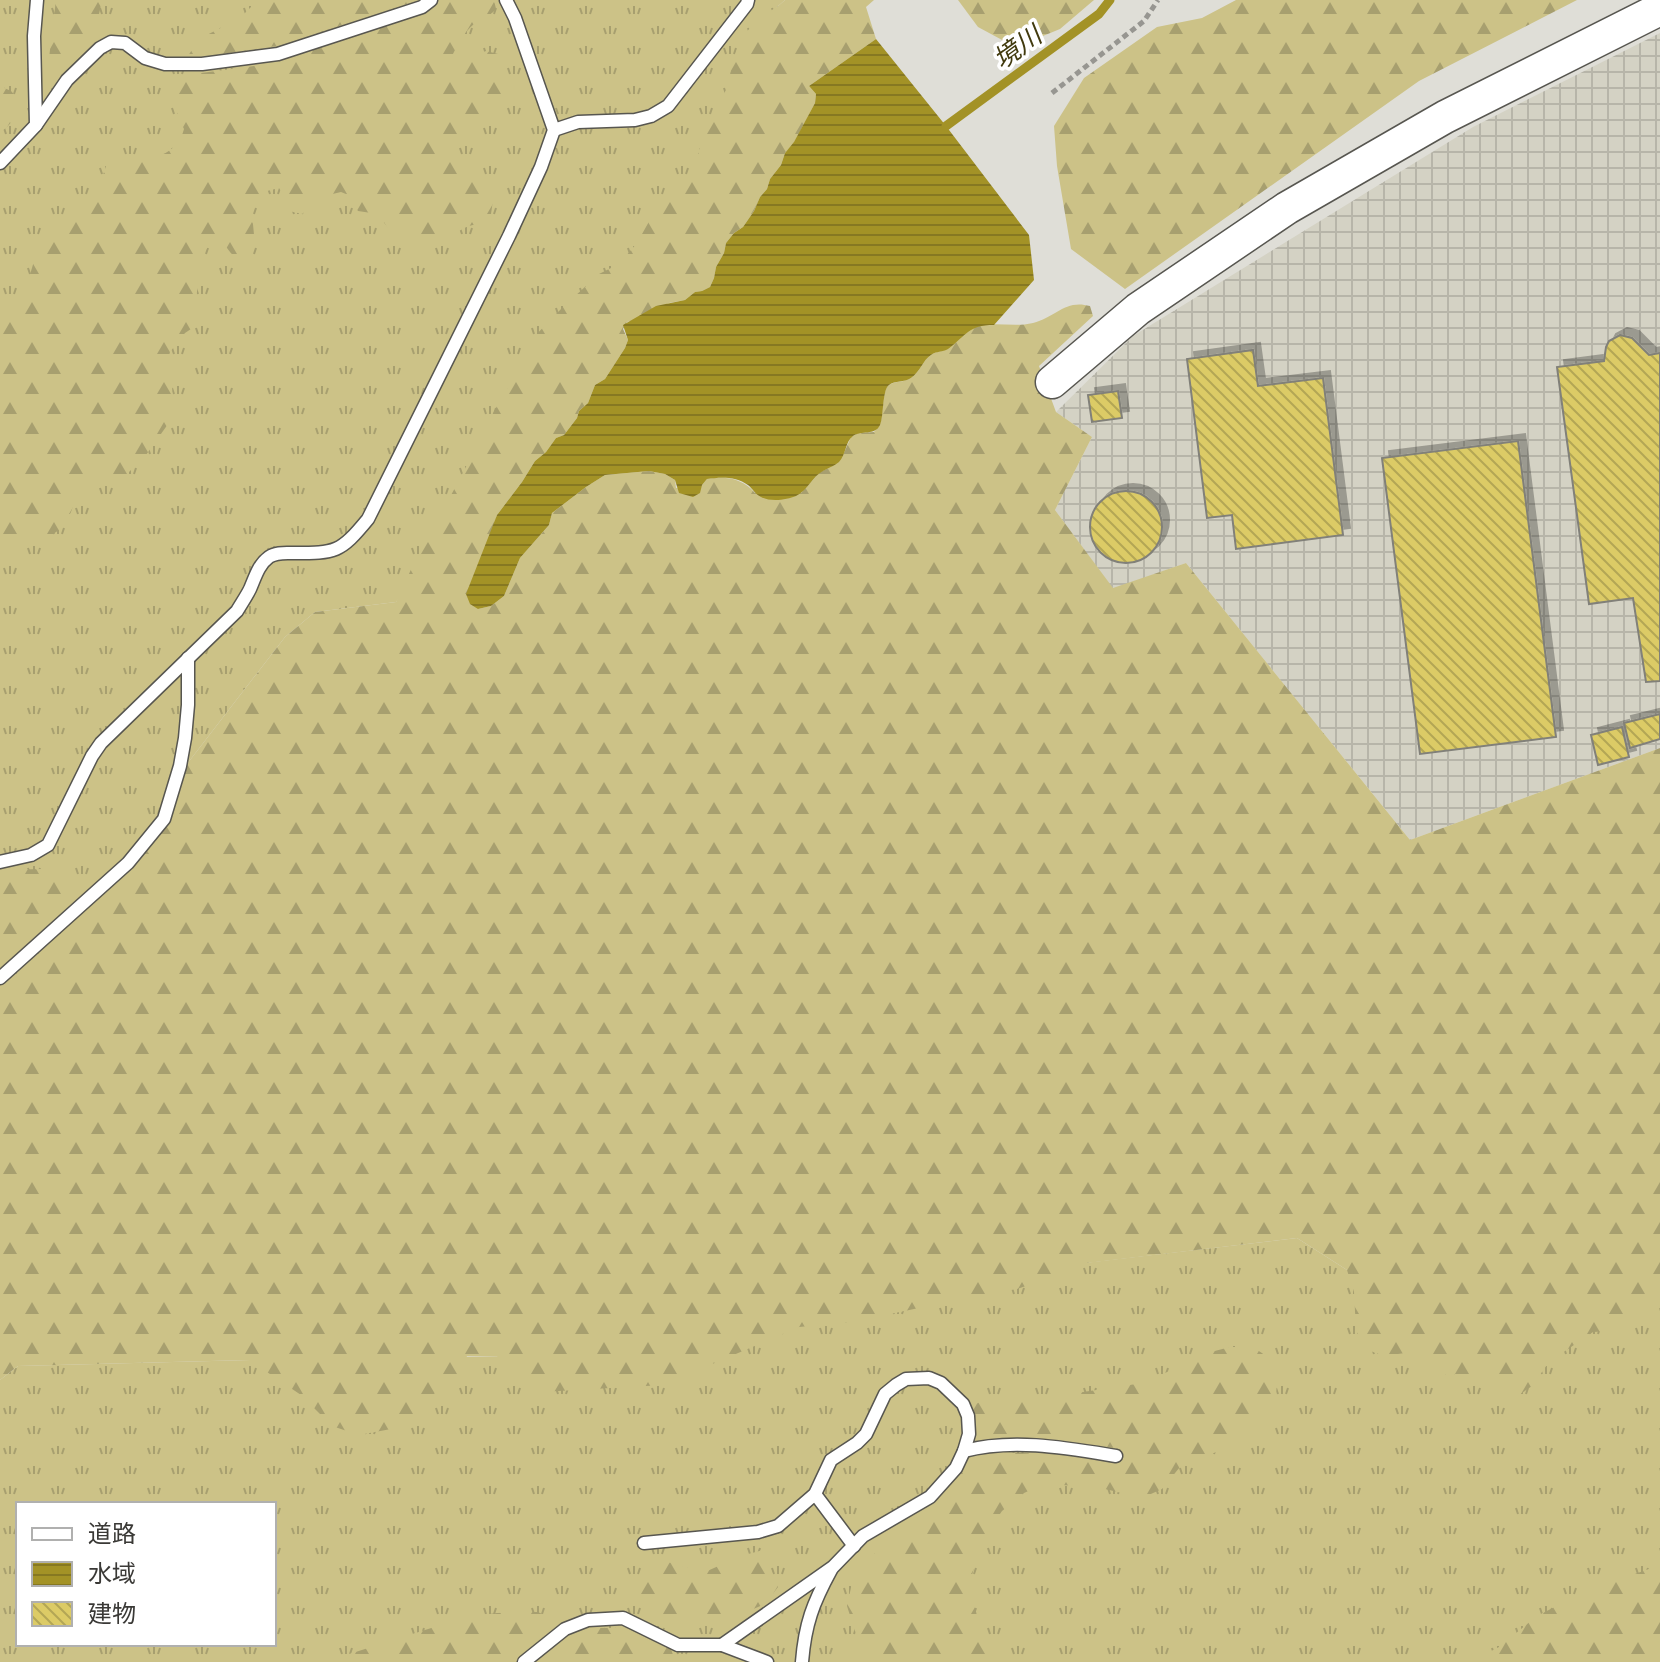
<svg xmlns="http://www.w3.org/2000/svg" width="1660" height="1662" viewBox="0 0 1660 1662" font-family="'PT Sans Narrow','Noto Sans JP',sans-serif">
<style>
.industrial{fill:url(#industrial-grid)}
.grass{fill:url(#grass-tufts);fill-rule:evenodd}
.forest{fill:url(#forest-firs)}
.water{fill:url(#water-rules)}
.lines{fill:none;stroke-linecap:round;stroke-linejoin:round}
.stream{stroke:#a39226;stroke-width:9}
.building{fill:url(#building-back-hatch);stroke:#818079;stroke-width:2;filter:url(#shadow)}
.service-casing{stroke:#575650;stroke-width:15}
.tertiary-casing{stroke:#575650;stroke-width:35}
.path{stroke:#979691;stroke-width:5;stroke-dasharray:6 4;stroke-linecap:butt}
.service{stroke:#fff;stroke-width:12}
.tertiary{stroke:#fff;stroke-width:32}
.labels{text-anchor:middle;dominant-baseline:central;stroke-width:7;stroke-linejoin:round;paint-order:stroke}
.water-label{font-size:26px;font-style:italic;fill:#413a0e;stroke:#fff}
</style>
<defs>
<pattern id="industrial-grid" width="8" height="8" patternUnits="userSpaceOnUse" patternTransform="scale(2)"><rect width="8" height="8" fill="#d4d2c4"/><path d="M0 4h8M4 0v8" fill="none" stroke="#b7b5a9"/></pattern>
<pattern id="grass-tufts" width="24" height="20" patternUnits="userSpaceOnUse" patternTransform="scale(2)"><rect width="24" height="20" fill="#ccc287"/><path d="M3 7l-1-3M5 7V3M7 7l1-3M15 17l-1-3M17 17v-4M19 17l1-3" fill="none" stroke="#a79f6f"/></pattern>
<pattern id="forest-firs" width="22" height="20" patternUnits="userSpaceOnUse" patternTransform="scale(2)"><rect width="22" height="20" fill="#ccc287"/><path d="M5 1l3.5 6h-7zM16 11l3.5 6h-7z" fill="#a79f6f"/></pattern>
<pattern id="water-rules" width="6" height="5" patternUnits="userSpaceOnUse" patternTransform="scale(2)"><rect width="6" height="5" fill="#a39226"/><path d="M0 2.5h6" fill="none" stroke="#867822"/></pattern>
<pattern id="building-back-hatch" width="6" height="6" patternUnits="userSpaceOnUse" patternTransform="scale(2)"><rect width="6" height="6" fill="#dccb66"/><path d="M-1 5l2 2M0 0l6 6M5-1l2 2" fill="none" stroke="#b3a655"/></pattern>
<filter id="shadow"><feDropShadow dx="7" dy="-7" stdDeviation="0" flood-color="#0004"/></filter>
</defs>
<rect width="100%" height="100%" fill="#dfded7"/>
<!-- industrial -->
<path class="industrial" d="M 1660,33 L 1660,748 L 1410,840 L 1186,563 L 1113,589 L 1055,510 L 1092,437 L 1056,412 L 1133,336 L 1473,127 Z"/>
<!-- grass -->
<g class="grass">
<path d="M 0,0 L 785,0 L 777,7 L 737,139 L 396,602 L 315,612 L 285,637 L 187,764 L 169,817 L 133,865 L 0,985 Z"/>
<path d="M 1660,1156 L 1660,1662 L 0,1662 L 0,1380 L 18,1366 L 250,1360 L 573,1355 L 795,1297 L 1297,1238 L 1347,1270 ZM 18,1504 L 274,1504 L 274,1644 L 18,1644 Z"/>
</g>
<!-- forest -->
<g class="forest">
<path d="M 56,0 L 102,0 L 95,33 L 61,70 L 52,69 L 49,58 Z"/>
<path d="M 258,0 L 419,0 L 277,46 L 186,59 L 199,39 L 240,18 Z"/>
<path d="M 441,0 L 494,0 L 496,9 C 488,18 482,18 474,24 C 463,33 457,46 451,58 L 459,62 L 486,51 L 502,55 C 506,76 506,114 484,127 C 478,131 471,129 465,131 C 457,133 449,139 442,144 L 448,154 L 471,162 L 483,174 L 494,193 L 491,214 L 484,224 C 456,222 447,250 425,246 C 419,245 413,241 407,239 C 391,232 388,229 378,214 L 358,211 L 346,194 L 341,192 L 324,196 L 302,214 L 289,211 L 286,199 L 279,188 L 267,191 L 256,204 L 252,214 L 255,245 L 250,258 C 234,262 229,251 222,240 L 213,240 L 205,251 L 201,265 L 196,298 L 199,312 L 197,325 L 185,333 L 170,352 L 167,363 L 172,382 L 173,417 L 146,455 L 126,475 L 103,477 L 76,497 L 71,512 L 63,527 L 49,537 L 28,540 L 15,548 L 0,569 L 0,318 L 21,305 L 37,251 L 46,242 L 91,211 L 106,166 L 122,158 L 136,164 C 157,157 178,153 184,129 C 177,115 173,103 173,87 L 186,75 L 269,64 L 424,13 Z"/>
<path d="M 785,0 L 874,0 L 866,7 L 876,39 L 809,86 L 816,94 L 815,103 L 794,143 L 785,153 L 781,165 L 770,179 L 767,189 L 760,197 L 754,211 L 743,227 L 734,233 L 726,243 L 724,253 L 716,267 L 714,278 L 710,287 L 702,291 L 695,292 L 685,300 L 669,303 L 634,320 L 627,322 L 623,329 L 628,340 L 625,348 L 605,379 L 595,385 L 588,403 L 579,411 L 577,418 L 564,435 L 556,438 L 546,452 L 535,461 L 522,482 L 497,515 L 492,532 L 478,609 L 491,606 L 504,596 L 520,558 L 549,525 L 552,513 L 586,487 L 605,475 L 649,471 L 665,474 L 675,480 L 676,488 L 702,485 L 707,479 C 726,476 742,478 755,493 L 801,493 L 820,472 L 831,467 L 843,455 L 851,437 L 858,433 L 874,432 C 877,428 880,425 881,421 C 883,414 883,390 888,386 C 894,380 904,383 911,378 C 920,372 923,360 931,355 C 936,351 943,352 948,348 C 956,342 962,333 972,328 C 990,320 1013,328 1033,323 C 1056,317 1065,299 1090,306 L 1093,316 L 1039,366 L 1056,412 L 1092,437 L 1055,510 L 1113,588 L 1186,563 L 1410,840 L 1660,748 L 1660,1285 L 1642,1309 L 1610,1331 L 1593,1332 L 1549,1362 L 1532,1386 L 1519,1395 L 1505,1395 L 1494,1390 L 1486,1368 L 1472,1374 L 1444,1374 L 1436,1363 L 1405,1353 L 1384,1356 L 1365,1349 L 1356,1330 L 1354,1292 L 1347,1270 L 1297,1238 L 1087,1263 L 1071,1271 L 1017,1289 L 976,1296 L 852,1322 L 799,1327 L 663,1385 L 541,1392 L 511,1375 L 497,1356 L 467,1356 L 462,1370 L 438,1389 L 422,1410 L 391,1429 L 359,1435 L 332,1426 L 301,1395 L 249,1360 L 18,1366 L 0,1380 L 0,985 L 133,865 L 169,817 L 187,764 L 285,637 L 315,612 L 396,602 L 414,563 L 462,475 L 483,431 L 518,369 L 530,341 L 562,308 L 599,274 L 619,264 L 637,243 L 651,218 L 693,177 L 703,133 L 727,88 L 733,61 L 741,38 L 760,17 L 777,7 Z"/>
<path d="M 958,0 L 1094,0 L 1060,29 L 1038,38 L 1004,41 L 978,27 Z"/>
<path d="M 1236,0 L 1577,0 L 1419,81 L 1125,289 L 1071,249 L 1057,166 L 1054,126 L 1084,78 L 1157,27 L 1202,18 Z"/>
<path d="M 0,86 L 11,91 L 19,100 C 16,114 14,124 0,132 Z"/>
<path d="M 42,869 L 79,888 L 83,896 L 0,971 L 0,870 Z"/>
<path d="M 1230,1347 C 1257,1347 1260,1349 1278,1368 L 1276,1395 L 1264,1418 L 1227,1448 L 1211,1454 L 1184,1462 L 1162,1489 L 1142,1498 L 1097,1487 L 1044,1484 L 1024,1493 L 1002,1511 L 981,1542 L 972,1575 L 974,1604 L 981,1631 L 1000,1662 L 863,1662 L 865,1652 L 855,1631 L 847,1606 L 852,1583 L 864,1563 L 937,1499 L 972,1457 L 985,1452 L 1020,1453 L 1069,1455 L 1122,1462 L 1124,1450 L 1075,1441 L 989,1437 L 981,1432 L 971,1406 L 992,1397 L 1015,1395 L 1043,1398 L 1143,1383 L 1211,1352 Z"/>
<path d="M 763,1550 L 778,1587 L 765,1604 L 715,1625 L 661,1614 L 629,1587 L 664,1561 L 705,1572 L 741,1556 Z"/>
<path d="M 1660,1565 L 1660,1661 L 1621,1655 L 1571,1656 L 1554,1662 L 1470,1662 L 1499,1647 L 1537,1616 L 1582,1593 Z"/>
<path d="M 538,1612 L 550,1618 L 552,1629 L 510,1662 L 324,1662 L 466,1617 L 497,1613 Z"/>
<path d="M 592,1628 L 617,1628 L 671,1649 L 674,1658 L 671,1662 L 538,1662 C 553,1646 572,1636 592,1628 Z"/>
</g>
<!-- water -->
<path class="water" d="M 876,39 L 946,126 L 1029,235 L 1034,280 L 994,325 C 968,325 967,335 948,349 C 943,352 936,351 931,355 C 923,360 920,372 911,378 C 904,383 895,380 889,385 C 882,390 884,417 880,425 C 875,436 861,430 853,436 C 845,442 846,455 839,462 C 834,466 828,468 823,471 C 812,477 808,490 796,496 C 787,500 770,502 761,497 C 755,494 753,489 748,485 C 736,476 720,477 707,479 L 702,485 L 700,493 L 693,497 L 679,493 L 675,480 L 665,474 L 649,471 L 605,475 L 586,487 L 552,513 L 549,525 L 520,558 L 504,596 L 491,606 L 478,609 L 470,604 L 466,594 L 497,515 L 522,482 L 535,461 L 546,452 L 556,438 L 564,435 L 577,418 L 579,411 L 588,403 L 595,385 L 605,379 L 625,348 L 628,340 L 623,325 L 656,306 L 685,300 L 695,292 L 702,291 L 710,287 L 714,278 L 716,267 L 724,253 L 726,243 L 734,233 L 743,227 L 754,211 L 760,197 L 767,189 L 770,179 L 781,165 L 785,153 L 794,142 L 815,103 L 816,94 L 809,86 Z"/>
<g class="lines">
<!-- stream -->
<path class="stream" d="M 946,126 L 1099,14 L 1110,0"/>
</g>
<!-- building -->
<g class="building">
<path d="M 1620,335 L 1632,338 L 1649,355 L 1660,353 L 1660,681 L 1646,682 L 1633,598 L 1589,604 L 1557,367 L 1604,361 L 1606,347 L 1609,341 Z"/>
<path d="M 1253,350 L 1258,386 L 1323,378 L 1343,535 L 1236,549 L 1232,515 L 1207,518 L 1187,359 Z"/>
<path d="M 1118,391 L 1122,418 L 1092,422 L 1088,395 Z"/>
<path d="M 1518,441 L 1556,737 L 1420,754 L 1382,458 Z"/>
<circle cx="1126" cy="527" r="36"/>
<path d="M 1660,714 L 1660,739 L 1630,748 L 1624,723 Z"/>
<path d="M 1622,727 L 1629,757 L 1598,765 L 1591,735 Z"/>
</g>
<g class="lines">
<!-- service casing -->
<g class="service-casing">
<g id="service">
<path d="M 36,125 L 67,80 L 100,48 L 111,42 L 125,43 L 145,58 L 165,64 L 202,64 L 278,54 L 422,7 L 431,0"/>
<path d="M 554,130 L 578,122 L 635,120 L 651,116 L 668,106 L 747,4 L 748,0"/>
<path d="M 0,163 L 36,125 L 34,36 L 37,0"/>
<path d="M 0,862 L 31,855 L 48,845 L 92,756 L 101,743 L 237,611 C 241,604 246,597 250,589 C 255,578 258,565 269,557 C 276,552 285,553 293,553 C 336,553 340,553 368,519 L 509,236 L 541,167 L 554,130 L 515,18 L 506,0"/>
<path d="M 0,978 L 128,863 L 164,819 L 180,766 L 185,738 L 188,705 L 188,658"/>
<path d="M 964,1451 C 1013,1438 1067,1448 1116,1456"/>
<path d="M 815,1494 L 854,1546"/>
<path d="M 644,1543 L 758,1532 L 778,1526 L 815,1494 L 831,1460 L 857,1443 L 866,1434 L 885,1394 L 896,1385 L 906,1379 L 929,1378 L 941,1383 L 963,1404 L 968,1416 L 969,1434 L 964,1451 L 956,1468 L 930,1497 L 863,1536 L 833,1567 L 722,1645"/>
<path d="M 524,1662 L 565,1629 L 588,1620 L 623,1618 L 678,1645 L 722,1645 L 767,1662"/>
<path d="M 802,1662 C 805,1624 813,1603 831,1570"/>
</g>
</g>
<!-- tertiary casing -->
<g class="tertiary-casing">
<path id="tertiary" d="M 1052,382 L 1138,309 L 1287,208 L 1445,117 L 1660,9"/>
</g>
<!-- path -->
<path class="path" d="M 1052,93 L 1144,21 L 1158,0"/>
<!-- service -->
<use href="#service" class="service"/>
<!-- tertiary -->
<use href="#tertiary" class="tertiary"/>
</g>
<g class="labels">
<!-- water labels -->
<g class="water-label">
<text transform="translate(1017 47) rotate(-36)">境川</text>
</g>
</g>
<!-- legend -->
<rect x="16" y="1502" width="260" height="144" fill="#ffffff" stroke="#b0b0af" stroke-width="2"/>
<rect x="32" y="1528" width="40" height="12" fill="#ffffff" stroke="#b0b0af" stroke-width="2"/>
<text x="88" y="1542" font-size="24" fill="#3a3936">道路</text>
<rect x="32" y="1562" width="40" height="24" fill="url(#water-rules)" stroke="#b0b0af" stroke-width="2"/>
<text x="88" y="1582" font-size="24" fill="#3a3936">水域</text>
<rect x="32" y="1602" width="40" height="24" fill="url(#building-back-hatch)" stroke="#b0b0af" stroke-width="2"/>
<text x="88" y="1622" font-size="24" fill="#3a3936">建物</text>
</svg>
